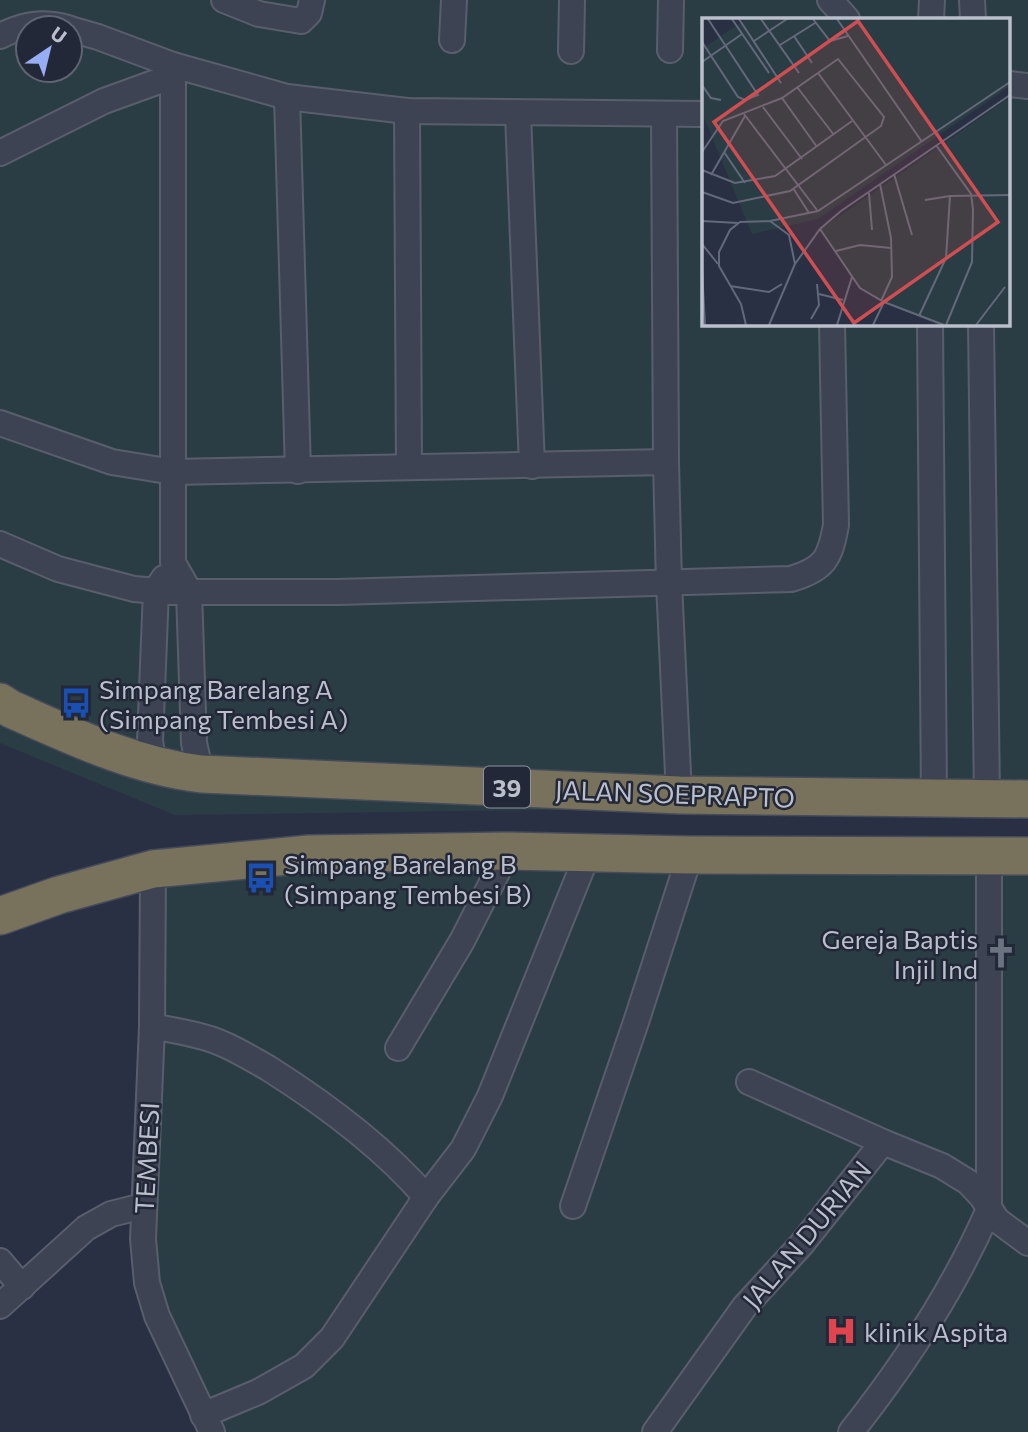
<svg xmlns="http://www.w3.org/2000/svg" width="1028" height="1432" viewBox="0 0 1028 1432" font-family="Commissioner,sans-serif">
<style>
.green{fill:#2b3d44;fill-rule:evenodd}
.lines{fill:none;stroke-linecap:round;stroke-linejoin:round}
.minor-casing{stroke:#595e6d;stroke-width:28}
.highway-casing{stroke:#454b5a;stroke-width:40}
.minor{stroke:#3d4353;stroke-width:24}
.highway{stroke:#78715b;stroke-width:37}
.labels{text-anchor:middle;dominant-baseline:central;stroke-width:5;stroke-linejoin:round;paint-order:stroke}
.shield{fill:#222838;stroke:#8d92a0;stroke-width:2}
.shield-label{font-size:24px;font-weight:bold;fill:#bbbfcc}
.poi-label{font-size:26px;fill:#bbbfcc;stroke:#222838;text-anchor:start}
.street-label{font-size:26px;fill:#bbbfcc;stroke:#222838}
.inset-road{fill:none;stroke:#63697a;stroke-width:2}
.view{fill:#cf4e51;fill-opacity:0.15;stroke:#cf4e51;stroke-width:3.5}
.inset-edge{fill:none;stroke:#bbbfcc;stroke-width:3.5}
</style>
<rect width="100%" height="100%" fill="#293043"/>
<!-- green -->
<g class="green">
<path d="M 0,0 L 1028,0 L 1028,815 L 681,808 L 175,815 L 0,743 ZM 704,19 L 1009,19 L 1009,324 L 704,324 ZM 28,28 L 70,28 L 70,70 L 28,70 Z"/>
<path d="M 158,870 L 1028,873 L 1028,1432 L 211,1432 L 149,1284 Z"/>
</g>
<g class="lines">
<!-- minor casing -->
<g class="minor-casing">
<g id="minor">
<path d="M 224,0 L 259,14 L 301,21 L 309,13 L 312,0"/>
<path d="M 830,0 L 847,19"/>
<path d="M 972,0 L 973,19"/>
<path d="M 931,19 L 932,0"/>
<path d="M 70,29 L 98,37 L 173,65 L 287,97 L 407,111 L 704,114"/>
<path d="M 0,36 C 24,24 42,21 68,28"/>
<path d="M 452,40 L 454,0"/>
<path d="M 670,50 L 671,0"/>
<path d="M 571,51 L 572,0"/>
<path d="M 173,65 L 173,563 L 189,591 L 194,743 L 201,774"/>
<path d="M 1009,84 L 1028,86"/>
<path d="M 287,97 L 298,471"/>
<path d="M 407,111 L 409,466"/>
<path d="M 518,114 L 532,466"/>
<path d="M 664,114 L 666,462 L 669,583 L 679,795"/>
<path d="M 0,153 L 104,101 L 173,76"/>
<path d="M 930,324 L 934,799"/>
<path d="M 981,324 L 987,799"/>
<path d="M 0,423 L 112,462 L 173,472 L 666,462"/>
<path d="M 0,544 L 58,569 L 134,589 L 171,592 L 338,592 L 791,579 C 825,569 830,558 836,525 L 832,324"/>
<path d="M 154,766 L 150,741 L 156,590 L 164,578"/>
<path d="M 153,869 L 152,1026 L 143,1239 L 147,1283 L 157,1316 L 212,1432"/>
<path d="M 152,1026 C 171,1030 192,1033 210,1039 C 230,1045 250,1058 268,1068 C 325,1104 382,1146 426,1197"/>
<path d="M 398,1048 L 462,941 L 508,851"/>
<path d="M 749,1082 L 883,1142"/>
<path d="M 573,1206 L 636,1022 L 690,855"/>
<path d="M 0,1261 L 22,1287"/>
<path d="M 0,1306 L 86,1228 L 111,1214 L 143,1206"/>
<path d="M 203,1415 L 258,1392 L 304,1366 L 332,1338 L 426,1197 L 463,1149 L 490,1096 L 588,853"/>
<path d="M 655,1432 L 745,1306 L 801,1245 L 883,1142 L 942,1166 L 968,1182 L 982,1197 L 997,1220 L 1028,1243"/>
<path d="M 851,1432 C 904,1365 955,1287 989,1209 L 989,855"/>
</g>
</g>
<!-- highway casing -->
<g class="highway-casing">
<g id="highway">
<path d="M 0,702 L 11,709 C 72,736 134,766 201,774 L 679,795 L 1028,799"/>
<path d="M 0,916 L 59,895 L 153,869 L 309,854 L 508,851 L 690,855 L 1028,856"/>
</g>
</g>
<!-- minor -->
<use href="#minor" class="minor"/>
<!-- highway -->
<use href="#highway" class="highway"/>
</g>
<!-- icons -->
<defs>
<g id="bus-bare" transform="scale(2.415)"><path d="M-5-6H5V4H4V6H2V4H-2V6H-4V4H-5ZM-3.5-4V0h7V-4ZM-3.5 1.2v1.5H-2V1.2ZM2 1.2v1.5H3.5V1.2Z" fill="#1a4fb4" stroke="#222838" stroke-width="2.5" paint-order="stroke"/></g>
<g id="church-bare" transform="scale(2.415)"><path d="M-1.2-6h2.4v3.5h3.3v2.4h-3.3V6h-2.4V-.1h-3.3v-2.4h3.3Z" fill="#6b7280" stroke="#222838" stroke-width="2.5" paint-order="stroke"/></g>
<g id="hospital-bare" transform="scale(2.415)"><path d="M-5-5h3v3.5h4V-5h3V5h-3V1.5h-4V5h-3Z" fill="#e0444e" stroke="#222838" stroke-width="2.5" paint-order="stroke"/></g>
</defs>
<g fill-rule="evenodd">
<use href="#bus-bare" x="76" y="703"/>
<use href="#bus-bare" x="261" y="878"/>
<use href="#church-bare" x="1001" y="953"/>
<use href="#hospital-bare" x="841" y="1331"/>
</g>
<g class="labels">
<!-- shield labels -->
<rect class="shield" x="484" y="766.5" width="46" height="41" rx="5"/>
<g class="shield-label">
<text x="507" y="787">39</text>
</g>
<!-- poi labels -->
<g class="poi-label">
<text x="99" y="688">Simpang Barelang A<tspan x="99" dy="30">(Simpang Tembesi A)</tspan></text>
<text x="284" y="863">Simpang Barelang B<tspan x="284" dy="30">(Simpang Tembesi B)</tspan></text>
<text x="978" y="938" text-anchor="end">Gereja Baptis<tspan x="978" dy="30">Injil Ind</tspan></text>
<text x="864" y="1331">klinik Aspita</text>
</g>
<!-- street labels -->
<g class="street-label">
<text transform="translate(675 793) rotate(2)">JALAN SOEPRAPTO</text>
<text transform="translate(146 1158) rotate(-87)">TEMBESI</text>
<text transform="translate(806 1234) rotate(-50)">JALAN DURIAN</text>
</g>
</g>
<!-- overview -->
<g transform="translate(702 18)">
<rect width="308" height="308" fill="#293043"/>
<path d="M 44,1 L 308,1 L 308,68 L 116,201 L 50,216 L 0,95 L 0,31 ZM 308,79 L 308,307 L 237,307 L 184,286 L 159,269 L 119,211 Z" fill="#2b3d44"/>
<path class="inset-road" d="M 30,1 L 67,55M 37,1 L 79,65M 59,1 L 97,55M 111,1 L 128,23 L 146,18M 135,1 L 220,124M 92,18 L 110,45M 52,23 L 85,1M 0,24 L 36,79 L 43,82 L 56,77 L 6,1M 78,27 L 113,5M 0,44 L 40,16M 116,55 L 184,147M 0,67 L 9,80 L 19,82M 95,69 L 132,117M 80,80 L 115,129M 61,89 L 100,141M 42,96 L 115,192M 234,127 L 269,176 L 271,191 L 270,244 L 244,307M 0,134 L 21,103 L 80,80 L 136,41 L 182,99 L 179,108 L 88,173 L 31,185 L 0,174M 22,134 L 43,165M 0,152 L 33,165 L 73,158 L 150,103M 192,156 L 210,217M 9,157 L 43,98M 178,166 L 189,220 L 190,259 L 179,283M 91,170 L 107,195M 167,175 L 170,212M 223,182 L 248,178M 0,203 L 36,205M 68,203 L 116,193 L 308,64M 118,211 L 158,270 L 182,284 L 242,307M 0,226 L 16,246M 134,233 L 158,227 L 189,230M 93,246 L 118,211 L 139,193 L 308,77M 0,251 L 3,307M 28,268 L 67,274 L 80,266M 117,276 L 141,282M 217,298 L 244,240 L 248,178 L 308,177M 109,301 L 117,287 L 115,266M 44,307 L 39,286 L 17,248 L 17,234 L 28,212 L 38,204 L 68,203 L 87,217 L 93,246 L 67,307M 135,307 L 150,259M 171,307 L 182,284M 274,307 L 303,269"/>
<path class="view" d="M 156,3 L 296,204 L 152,305 L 12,104 Z"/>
<rect width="308" height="308" class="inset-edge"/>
</g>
<!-- north arrow -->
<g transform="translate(49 49) rotate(35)"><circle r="33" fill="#222838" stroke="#5f6473" stroke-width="2"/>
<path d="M0-5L12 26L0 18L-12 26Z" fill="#98aef4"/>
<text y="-10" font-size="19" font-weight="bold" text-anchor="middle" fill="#bbbfcc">U</text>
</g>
</svg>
